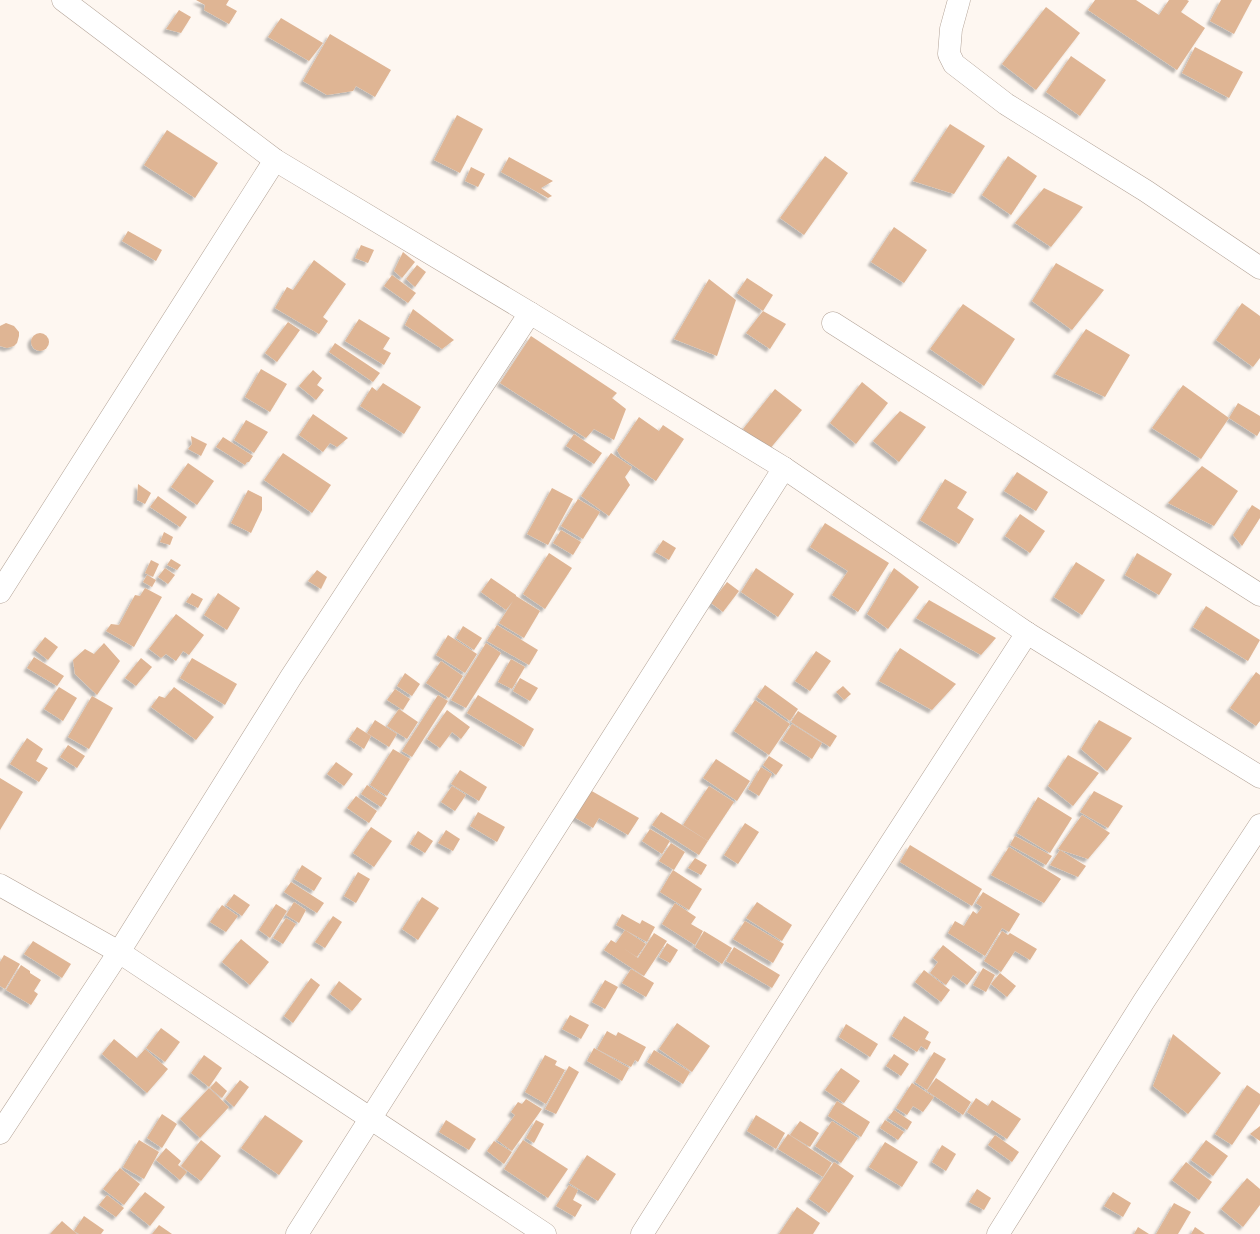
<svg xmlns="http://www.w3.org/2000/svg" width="1260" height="1234" viewBox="0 0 1260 1234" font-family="Signika,sans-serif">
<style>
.building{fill:#dfb594;filter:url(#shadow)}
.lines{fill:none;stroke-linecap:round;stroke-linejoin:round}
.street-casing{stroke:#b2a296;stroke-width:23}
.street{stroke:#fff;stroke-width:22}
</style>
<defs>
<filter id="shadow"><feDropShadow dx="-3.5" dy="3.5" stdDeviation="1" flood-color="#0004"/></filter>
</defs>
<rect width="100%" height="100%" fill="#fef7f1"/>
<!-- building -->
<g class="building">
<path d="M 196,0 L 229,0 L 226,5 L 237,11 L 229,24 L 204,10 L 205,5 Z"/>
<path d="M 1095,0 L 1136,0 L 1159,15 L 1169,0 L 1187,0 L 1189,1 L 1181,12 L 1205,28 L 1177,70 L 1088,10 Z"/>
<path d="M 1221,0 L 1252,0 L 1234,34 L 1210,21 Z"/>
<path d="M 1046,7 L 1080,33 L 1036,90 L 1002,64 Z"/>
<path d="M 179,10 L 191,17 L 181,33 L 166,29 Z"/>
<path d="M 281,18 L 323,43 L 309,61 L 268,37 Z"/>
<path d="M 330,34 L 391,70 L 375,97 L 356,86 L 353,91 L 327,95 L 303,81 Z"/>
<path d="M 1195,47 L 1243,72 L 1229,98 L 1182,73 Z"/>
<path d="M 1071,56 L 1106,80 L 1080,116 L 1046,92 Z"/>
<path d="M 457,115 L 483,129 L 460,173 L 434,160 Z"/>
<path d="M 950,124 L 985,146 L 954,194 L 913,181 Z"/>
<path d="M 167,130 L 218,163 L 195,198 L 144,165 Z"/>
<path d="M 825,156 L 848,173 L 804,235 L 780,218 Z"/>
<path d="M 1008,156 L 1037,176 L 1011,215 L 982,195 Z"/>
<path d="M 509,157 L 553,181 L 541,188 L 552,196 L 548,198 L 501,172 Z"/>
<path d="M 471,167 L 485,174 L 478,187 L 465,181 Z"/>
<path d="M 1044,188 L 1083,207 L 1051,247 L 1015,223 Z"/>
<path d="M 894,227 L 927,250 L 904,283 L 871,262 Z"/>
<path d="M 128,231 L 162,250 L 156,261 L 122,241 Z"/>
<path d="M 361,245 L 374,250 L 368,263 L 355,258 Z"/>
<path d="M 403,252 L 415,262 L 402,278 L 394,271 Z"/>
<path d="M 314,260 L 346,284 L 323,317 L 328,321 L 319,334 L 275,308 L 287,287 L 293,290 Z"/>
<path d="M 1056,263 L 1104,290 L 1072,330 L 1032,301 Z"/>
<path d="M 417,265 L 426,272 L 415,287 L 406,279 Z"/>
<path d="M 392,275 L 416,293 L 408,303 L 384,286 Z"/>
<path d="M 747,278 L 773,295 L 763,311 L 737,293 Z"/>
<path d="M 709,279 L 736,300 L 717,356 L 674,339 Z"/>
<path d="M 1242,303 L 1260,316 L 1260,358 L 1253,367 L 1216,340 Z"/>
<path d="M 963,304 L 1015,339 L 984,386 L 930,349 Z"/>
<path d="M 413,309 L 454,340 L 442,349 L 405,325 Z"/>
<path d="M 763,311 L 786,324 L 770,349 L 746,333 Z"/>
<path d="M 359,319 L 390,338 L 383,349 L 391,353 L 384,365 L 345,341 Z"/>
<path d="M 288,322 L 300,330 L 277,362 L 265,353 Z"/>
<path d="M 6,323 L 14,326 L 19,332 L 19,336 L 17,343 L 14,346 L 7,348 L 0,346 L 0,326 Z"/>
<path d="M 1086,329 L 1130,355 L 1105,397 L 1055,374 Z"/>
<circle cx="40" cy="342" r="9"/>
<path d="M 531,336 L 617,393 L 612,398 L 626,409 L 614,440 L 594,429 L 586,438 L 500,383 Z"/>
<path d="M 335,343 L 380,373 L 373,382 L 329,352 Z"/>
<path d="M 261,369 L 287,384 L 270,412 L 245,397 Z"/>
<path d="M 313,370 L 322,378 L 317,385 L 324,390 L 316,400 L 299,386 Z"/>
<path d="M 862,382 L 888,403 L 856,444 L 830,423 Z"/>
<path d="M 383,383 L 421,407 L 404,434 L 360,406 L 372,387 L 377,391 Z"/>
<path d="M 1183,385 L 1229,418 L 1201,459 L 1152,428 Z"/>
<path d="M 775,389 L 802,410 L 769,450 L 743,429 Z"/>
<path d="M 1238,403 L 1260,416 L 1260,431 L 1257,436 L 1229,418 Z"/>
<path d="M 900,411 L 926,427 L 899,462 L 873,441 Z"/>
<path d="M 313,414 L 348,438 L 337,447 L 330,443 L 323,452 L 299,435 Z"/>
<path d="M 639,417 L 659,431 L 663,425 L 684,439 L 656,481 L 621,457 L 617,450 Z"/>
<path d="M 246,420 L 268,432 L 254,453 L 234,440 Z"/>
<path d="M 574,434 L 602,453 L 594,464 L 566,446 Z"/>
<path d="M 191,436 L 207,444 L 201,456 L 188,449 L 192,444 Z"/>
<path d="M 223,437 L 253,456 L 249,462 L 247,462 L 245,465 L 216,447 Z"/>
<path d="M 283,453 L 331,485 L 312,513 L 264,480 Z"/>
<path d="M 611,453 L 632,467 L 625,477 L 630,485 L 609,516 L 581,496 Z"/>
<path d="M 188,463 L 214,481 L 197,505 L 171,487 Z"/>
<path d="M 1202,466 L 1238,491 L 1214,526 L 1168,503 Z"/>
<path d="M 1017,472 L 1048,492 L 1036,511 L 1004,491 Z"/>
<path d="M 945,479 L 967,492 L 957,508 L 974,519 L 959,544 L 920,520 Z"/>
<path d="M 138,484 L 151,493 L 145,504 L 137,500 Z"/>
<path d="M 552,488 L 573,499 L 548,545 L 527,534 Z"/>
<path d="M 248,490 L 262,497 L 262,510 L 251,533 L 231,523 Z"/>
<path d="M 158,496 L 187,517 L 180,527 L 150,507 Z"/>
<path d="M 578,499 L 600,512 L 583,539 L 561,526 Z"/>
<path d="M 1252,505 L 1260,510 L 1260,518 L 1242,546 L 1233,535 Z"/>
<path d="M 1020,514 L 1045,531 L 1030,553 L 1005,536 Z"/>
<path d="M 825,523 L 889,563 L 858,612 L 832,595 L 848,571 L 810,547 Z"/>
<path d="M 561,530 L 581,542 L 573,555 L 553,543 Z"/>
<path d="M 164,532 L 173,537 L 170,545 L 160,542 Z"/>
<path d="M 663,540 L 676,548 L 669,560 L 655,552 Z"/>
<path d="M 549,553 L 572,568 L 545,609 L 523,594 Z"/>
<path d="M 1137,553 L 1172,574 L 1159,595 L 1125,575 Z"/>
<path d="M 171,559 L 181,565 L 177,570 L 167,565 Z"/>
<path d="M 151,560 L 159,564 L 153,577 L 145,573 Z"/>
<path d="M 1076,562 L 1105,580 L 1082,615 L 1054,597 Z"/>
<path d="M 165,568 L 175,575 L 168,584 L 158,577 Z"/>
<path d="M 756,568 L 794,594 L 778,617 L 741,592 Z"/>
<path d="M 894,568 L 919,587 L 888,629 L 867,614 Z"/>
<path d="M 317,570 L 327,577 L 321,589 L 308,581 Z"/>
<path d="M 147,575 L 156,580 L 152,587 L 143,582 Z"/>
<path d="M 491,578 L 516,595 L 516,596 L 540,611 L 524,638 L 499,623 L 513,601 L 506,610 L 481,592 Z"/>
<path d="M 727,582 L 739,591 L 723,612 L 711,603 Z"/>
<path d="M 145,588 L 162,597 L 134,647 L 106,631 L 111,624 L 119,625 L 135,595 L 140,596 Z"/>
<path d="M 192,593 L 203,599 L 198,608 L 186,602 Z"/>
<path d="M 218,593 L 240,608 L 227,630 L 204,615 Z"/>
<path d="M 929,600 L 996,638 L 981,655 L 916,618 Z"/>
<path d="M 1206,606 L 1260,640 L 1248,661 L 1193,627 Z"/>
<path d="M 176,614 L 204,635 L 189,655 L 183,651 L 176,661 L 166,654 L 161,658 L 149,649 Z"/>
<path d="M 497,625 L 538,650 L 529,665 L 487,641 Z"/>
<path d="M 463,626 L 482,638 L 474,650 L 456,638 Z"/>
<path d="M 448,635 L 477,654 L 465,673 L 436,655 Z"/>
<path d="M 45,637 L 58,647 L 48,660 L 35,650 Z"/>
<path d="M 104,643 L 120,661 L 97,695 L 75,674 L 73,660 L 85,649 L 94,654 Z"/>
<path d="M 486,643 L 501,653 L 466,708 L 451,700 Z"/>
<path d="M 900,648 L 956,684 L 932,710 L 879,681 Z"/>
<path d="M 816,651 L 831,661 L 810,691 L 795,681 Z"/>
<path d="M 34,657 L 64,676 L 57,686 L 27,668 Z"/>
<path d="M 141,658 L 152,667 L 136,686 L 125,678 Z"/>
<path d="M 192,658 L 237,684 L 225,705 L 180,678 Z"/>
<path d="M 511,659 L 525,667 L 512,689 L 498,682 Z"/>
<path d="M 441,661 L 463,676 L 449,698 L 426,683 Z"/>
<path d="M 1256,672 L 1260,675 L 1260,721 L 1256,726 L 1230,708 Z"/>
<path d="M 405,673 L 420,684 L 412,696 L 397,686 Z"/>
<path d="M 520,678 L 538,688 L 530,701 L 513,691 Z"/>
<path d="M 765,685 L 798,709 L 790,721 L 757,697 Z"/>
<path d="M 843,686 L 851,694 L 844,700 L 836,692 Z"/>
<path d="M 59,687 L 77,698 L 63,721 L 44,709 Z"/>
<path d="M 174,687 L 214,717 L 196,740 L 151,707 L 159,696 L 165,698 Z"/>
<path d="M 395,689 L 410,699 L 403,710 L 387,700 Z"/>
<path d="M 438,695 L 448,701 L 412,757 L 402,751 Z"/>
<path d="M 478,695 L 534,729 L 524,747 L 467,713 Z"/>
<path d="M 92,696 L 113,708 L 89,749 L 68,737 Z"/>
<path d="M 755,700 L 790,724 L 769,755 L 734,731 Z"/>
<path d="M 399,709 L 418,722 L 407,739 L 387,726 Z"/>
<path d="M 447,710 L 470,727 L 461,739 L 452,732 L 440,748 L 427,739 Z"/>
<path d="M 798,711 L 837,736 L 830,747 L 791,722 Z"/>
<path d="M 375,720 L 397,734 L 389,747 L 367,733 Z"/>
<path d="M 1099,720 L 1132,738 L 1107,771 L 1081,749 Z"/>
<path d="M 792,724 L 822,743 L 812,759 L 782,740 Z"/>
<path d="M 357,727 L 371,736 L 364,749 L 349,739 Z"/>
<path d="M 27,738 L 43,749 L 36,761 L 48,768 L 39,782 L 10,764 Z"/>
<path d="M 68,745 L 85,756 L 77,768 L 60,757 Z"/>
<path d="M 393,749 L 410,759 L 387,796 L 370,785 Z"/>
<path d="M 1068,755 L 1099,773 L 1073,806 L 1048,786 Z"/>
<path d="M 769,756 L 783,765 L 776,775 L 763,765 Z"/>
<path d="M 716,759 L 750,781 L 737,801 L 703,778 Z"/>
<path d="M 336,762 L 353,774 L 344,786 L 327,774 Z"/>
<path d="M 761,767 L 772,774 L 759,796 L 748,789 Z"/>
<path d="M 460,770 L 487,787 L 479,801 L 451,784 Z"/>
<path d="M 0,778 L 23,792 L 0,830 Z"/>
<path d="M 367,785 L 387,798 L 381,807 L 361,794 Z"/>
<path d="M 452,786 L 466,795 L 455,811 L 441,802 Z"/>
<path d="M 709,786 L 734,802 L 708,841 L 683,825 Z"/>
<path d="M 590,790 L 639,818 L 628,835 L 599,818 L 593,828 L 574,817 Z"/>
<path d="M 1094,791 L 1123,806 L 1108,828 L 1080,812 Z"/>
<path d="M 356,796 L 377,811 L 369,823 L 347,808 Z"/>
<path d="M 1038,797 L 1072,818 L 1050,853 L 1017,833 Z"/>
<path d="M 478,812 L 505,827 L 497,842 L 470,826 Z"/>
<path d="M 661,812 L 708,841 L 699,855 L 652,825 Z"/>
<path d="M 1082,815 L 1110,833 L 1088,859 L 1058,849 Z"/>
<path d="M 745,823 L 759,832 L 738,864 L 724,855 Z"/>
<path d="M 371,827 L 392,841 L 374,867 L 353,853 Z"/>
<path d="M 650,829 L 670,841 L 662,854 L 642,841 Z"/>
<path d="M 446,830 L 460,839 L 453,851 L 438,843 Z"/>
<path d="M 418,831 L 433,841 L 425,853 L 410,844 Z"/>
<path d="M 1015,836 L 1052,856 L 1046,865 L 1010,845 Z"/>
<path d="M 671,843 L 685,852 L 674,870 L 659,861 Z"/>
<path d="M 910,845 L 982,889 L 972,906 L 900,862 Z"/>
<path d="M 1009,847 L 1061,879 L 1044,903 L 991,875 Z"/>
<path d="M 1060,850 L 1086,866 L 1078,877 L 1050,865 Z"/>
<path d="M 695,858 L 707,865 L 701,875 L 688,868 Z"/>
<path d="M 302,865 L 322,878 L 314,891 L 294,879 Z"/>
<path d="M 673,870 L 702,889 L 689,910 L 660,892 Z"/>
<path d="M 358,872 L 370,879 L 356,903 L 344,896 Z"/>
<path d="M 291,882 L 324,903 L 317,913 L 284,892 Z"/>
<path d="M 983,892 L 1020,914 L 1009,932 L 1002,928 L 985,956 L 948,933 L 955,921 L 964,926 L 973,911 L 977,914 L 982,907 L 976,903 Z"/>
<path d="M 234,894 L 250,905 L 242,916 L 226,905 Z"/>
<path d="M 422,897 L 439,908 L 418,940 L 402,929 Z"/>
<path d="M 294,902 L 306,910 L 299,923 L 286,915 Z"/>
<path d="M 757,902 L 792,925 L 782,941 L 746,918 Z"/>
<path d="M 675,903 L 696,917 L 691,924 L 703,931 L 695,945 L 662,924 Z"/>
<path d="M 276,904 L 287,911 L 270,938 L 259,930 Z"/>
<path d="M 222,905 L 238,916 L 226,932 L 210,922 Z"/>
<path d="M 622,914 L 640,924 L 642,920 L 655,927 L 647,942 L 616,925 Z"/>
<path d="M 333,916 L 342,922 L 325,948 L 315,942 Z"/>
<path d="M 286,918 L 296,924 L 283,944 L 273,938 Z"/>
<path d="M 745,921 L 784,944 L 773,963 L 733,939 Z"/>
<path d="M 625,930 L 646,944 L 637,957 L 623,948 L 638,958 L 654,933 L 667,941 L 644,976 L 604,950 L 611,940 L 616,943 Z"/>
<path d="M 704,931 L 732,948 L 722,964 L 695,947 Z"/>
<path d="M 1002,931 L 1008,935 L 1010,933 L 1037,949 L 1030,960 L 1015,951 L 1001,972 L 984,961 Z"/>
<path d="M 241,939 L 269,962 L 250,985 L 222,962 Z"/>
<path d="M 33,941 L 71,964 L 62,978 L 24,954 Z"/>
<path d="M 667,943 L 678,950 L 670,963 L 659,957 Z"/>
<path d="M 943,945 L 977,972 L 967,985 L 953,975 L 946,985 L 930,973 L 938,962 L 933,958 Z"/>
<path d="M 734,947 L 780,975 L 772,988 L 726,961 Z"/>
<path d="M 4,955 L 20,964 L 5,989 L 0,986 L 0,962 Z"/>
<path d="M 21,965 L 30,971 L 30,973 L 41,980 L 34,991 L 38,994 L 31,1005 L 6,990 Z"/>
<path d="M 983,968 L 995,975 L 986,992 L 973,985 Z"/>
<path d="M 631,969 L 654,983 L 646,997 L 622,983 Z"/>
<path d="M 924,970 L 950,990 L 941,1002 L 915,982 Z"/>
<path d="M 1000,973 L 1016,986 L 1007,997 L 991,984 Z"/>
<path d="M 311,978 L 320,985 L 293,1023 L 284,1016 Z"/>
<path d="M 605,980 L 618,987 L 605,1009 L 592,1002 Z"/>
<path d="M 339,981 L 362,999 L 352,1011 L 330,994 Z"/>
<path d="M 570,1015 L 589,1025 L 581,1039 L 562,1029 Z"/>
<path d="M 904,1016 L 929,1032 L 925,1039 L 931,1042 L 927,1050 L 921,1046 L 917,1052 L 892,1036 Z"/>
<path d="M 677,1023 L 710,1046 L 692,1072 L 659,1049 Z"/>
<path d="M 846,1024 L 878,1044 L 870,1057 L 839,1037 Z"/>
<path d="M 161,1028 L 180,1042 L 165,1062 L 146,1048 Z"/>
<path d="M 607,1031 L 616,1036 L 618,1032 L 646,1047 L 638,1062 L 635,1060 L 631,1067 L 597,1049 Z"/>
<path d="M 1173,1034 L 1221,1073 L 1188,1114 L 1153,1086 Z"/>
<path d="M 114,1039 L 137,1058 L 145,1049 L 168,1069 L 147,1093 L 102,1054 Z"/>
<path d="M 594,1048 L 629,1068 L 622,1081 L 587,1061 Z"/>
<path d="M 654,1050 L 690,1072 L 683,1084 L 647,1062 Z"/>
<path d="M 934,1052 L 946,1059 L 927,1090 L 915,1082 Z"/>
<path d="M 894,1054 L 909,1064 L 901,1076 L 886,1066 Z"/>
<path d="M 204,1055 L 222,1068 L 209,1087 L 191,1073 Z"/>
<path d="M 545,1055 L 557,1061 L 555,1065 L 565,1070 L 546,1104 L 525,1092 Z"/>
<path d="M 569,1066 L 579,1072 L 556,1114 L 545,1109 Z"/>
<path d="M 841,1068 L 860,1081 L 844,1103 L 825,1090 Z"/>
<path d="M 936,1078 L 971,1102 L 963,1115 L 927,1091 Z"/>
<path d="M 240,1080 L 249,1087 L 234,1107 L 225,1099 Z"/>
<path d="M 216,1081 L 227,1091 L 222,1098 L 210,1088 Z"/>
<path d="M 912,1083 L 926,1092 L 925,1094 L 926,1092 L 934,1097 L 923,1112 L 913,1106 L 907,1115 L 896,1108 Z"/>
<path d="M 1247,1085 L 1260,1094 L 1260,1104 L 1232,1145 L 1215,1134 Z"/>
<path d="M 209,1088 L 229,1107 L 200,1138 L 180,1119 Z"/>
<path d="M 976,1098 L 988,1106 L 992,1100 L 1021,1119 L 1007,1139 L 967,1112 Z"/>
<path d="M 526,1099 L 542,1109 L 512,1151 L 497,1140 L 515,1115 L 511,1112 L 518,1102 L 522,1104 Z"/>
<path d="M 837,1101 L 870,1122 L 861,1137 L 828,1116 Z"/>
<path d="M 894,1110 L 912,1122 L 907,1130 L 888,1118 Z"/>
<path d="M 162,1114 L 177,1124 L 162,1148 L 147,1138 Z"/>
<path d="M 265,1115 L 303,1141 L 279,1175 L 241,1148 Z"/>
<path d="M 756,1115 L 785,1133 L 776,1149 L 747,1131 Z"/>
<path d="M 446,1120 L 476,1139 L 469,1150 L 439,1132 Z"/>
<path d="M 536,1120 L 544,1124 L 534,1143 L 526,1138 Z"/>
<path d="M 885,1120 L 904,1132 L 898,1140 L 880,1128 Z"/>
<path d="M 800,1121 L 819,1133 L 810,1147 L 790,1135 Z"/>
<path d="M 832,1121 L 858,1138 L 841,1163 L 815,1146 Z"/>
<path d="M 1260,1126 L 1260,1141 L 1250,1134 Z"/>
<path d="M 788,1134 L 832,1163 L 823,1177 L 778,1149 Z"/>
<path d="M 995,1135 L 1019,1152 L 1012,1162 L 988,1145 Z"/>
<path d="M 139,1140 L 159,1152 L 144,1179 L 123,1167 Z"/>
<path d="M 201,1140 L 221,1156 L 201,1181 L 181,1166 Z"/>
<path d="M 523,1140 L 568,1169 L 548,1198 L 504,1169 Z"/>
<path d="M 1206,1140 L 1228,1156 L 1213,1176 L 1191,1160 Z"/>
<path d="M 494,1141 L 512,1152 L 504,1164 L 487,1151 Z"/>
<path d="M 885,1142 L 918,1162 L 902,1187 L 869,1167 Z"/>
<path d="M 942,1145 L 956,1154 L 946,1171 L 932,1162 Z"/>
<path d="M 166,1148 L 181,1161 L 178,1165 L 187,1172 L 180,1180 L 156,1160 Z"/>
<path d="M 587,1155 L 616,1174 L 598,1201 L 569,1183 Z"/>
<path d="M 834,1162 L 854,1176 L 829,1213 L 809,1199 Z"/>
<path d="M 1186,1162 L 1212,1182 L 1199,1200 L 1172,1180 Z"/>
<path d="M 120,1168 L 140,1184 L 124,1205 L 103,1189 Z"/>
<path d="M 1247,1178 L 1260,1189 L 1260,1205 L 1243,1227 L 1221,1209 Z"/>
<path d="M 569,1185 L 578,1190 L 573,1200 L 582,1205 L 575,1217 L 556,1206 Z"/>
<path d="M 977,1189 L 991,1198 L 984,1210 L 969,1202 Z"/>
<path d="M 145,1192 L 165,1207 L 150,1226 L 130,1210 Z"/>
<path d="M 1113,1192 L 1131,1203 L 1123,1217 L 1104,1206 Z"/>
<path d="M 107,1195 L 124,1208 L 116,1217 L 99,1205 Z"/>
<path d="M 1174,1203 L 1191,1212 L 1178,1234 L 1156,1234 Z"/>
<path d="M 797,1207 L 820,1223 L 813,1234 L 779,1234 Z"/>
<path d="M 84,1216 L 104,1230 L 101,1234 L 79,1234 L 74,1231 Z"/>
<path d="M 62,1221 L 77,1234 L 50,1234 Z"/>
<path d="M 159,1225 L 172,1234 L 152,1234 Z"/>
<path d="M 1138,1227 L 1149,1234 L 1134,1234 Z"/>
<path d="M 1195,1227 L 1205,1234 L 1191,1234 Z"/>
</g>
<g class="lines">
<!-- street casing -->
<g class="street-casing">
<g id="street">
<path d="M 63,0 L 275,160 L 530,313 L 784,468 L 1027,633 L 1260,777"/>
<path d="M 959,0 L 951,29 L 949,54 L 954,64 L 1006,104 L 1146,191 L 1260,268"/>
<path d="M 833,323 L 1260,595"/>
<path d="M 0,592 L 275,160"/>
<path d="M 0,885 L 119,952 L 545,1234"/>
<path d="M 0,1133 L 119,952 L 291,677 L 530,313"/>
<path d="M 297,1234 L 784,468"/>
<path d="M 642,1234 L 812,965 L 1027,633"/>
<path d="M 998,1234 L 1144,1001 L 1260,825"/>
</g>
</g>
<!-- street -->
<use href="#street" class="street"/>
</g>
</svg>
